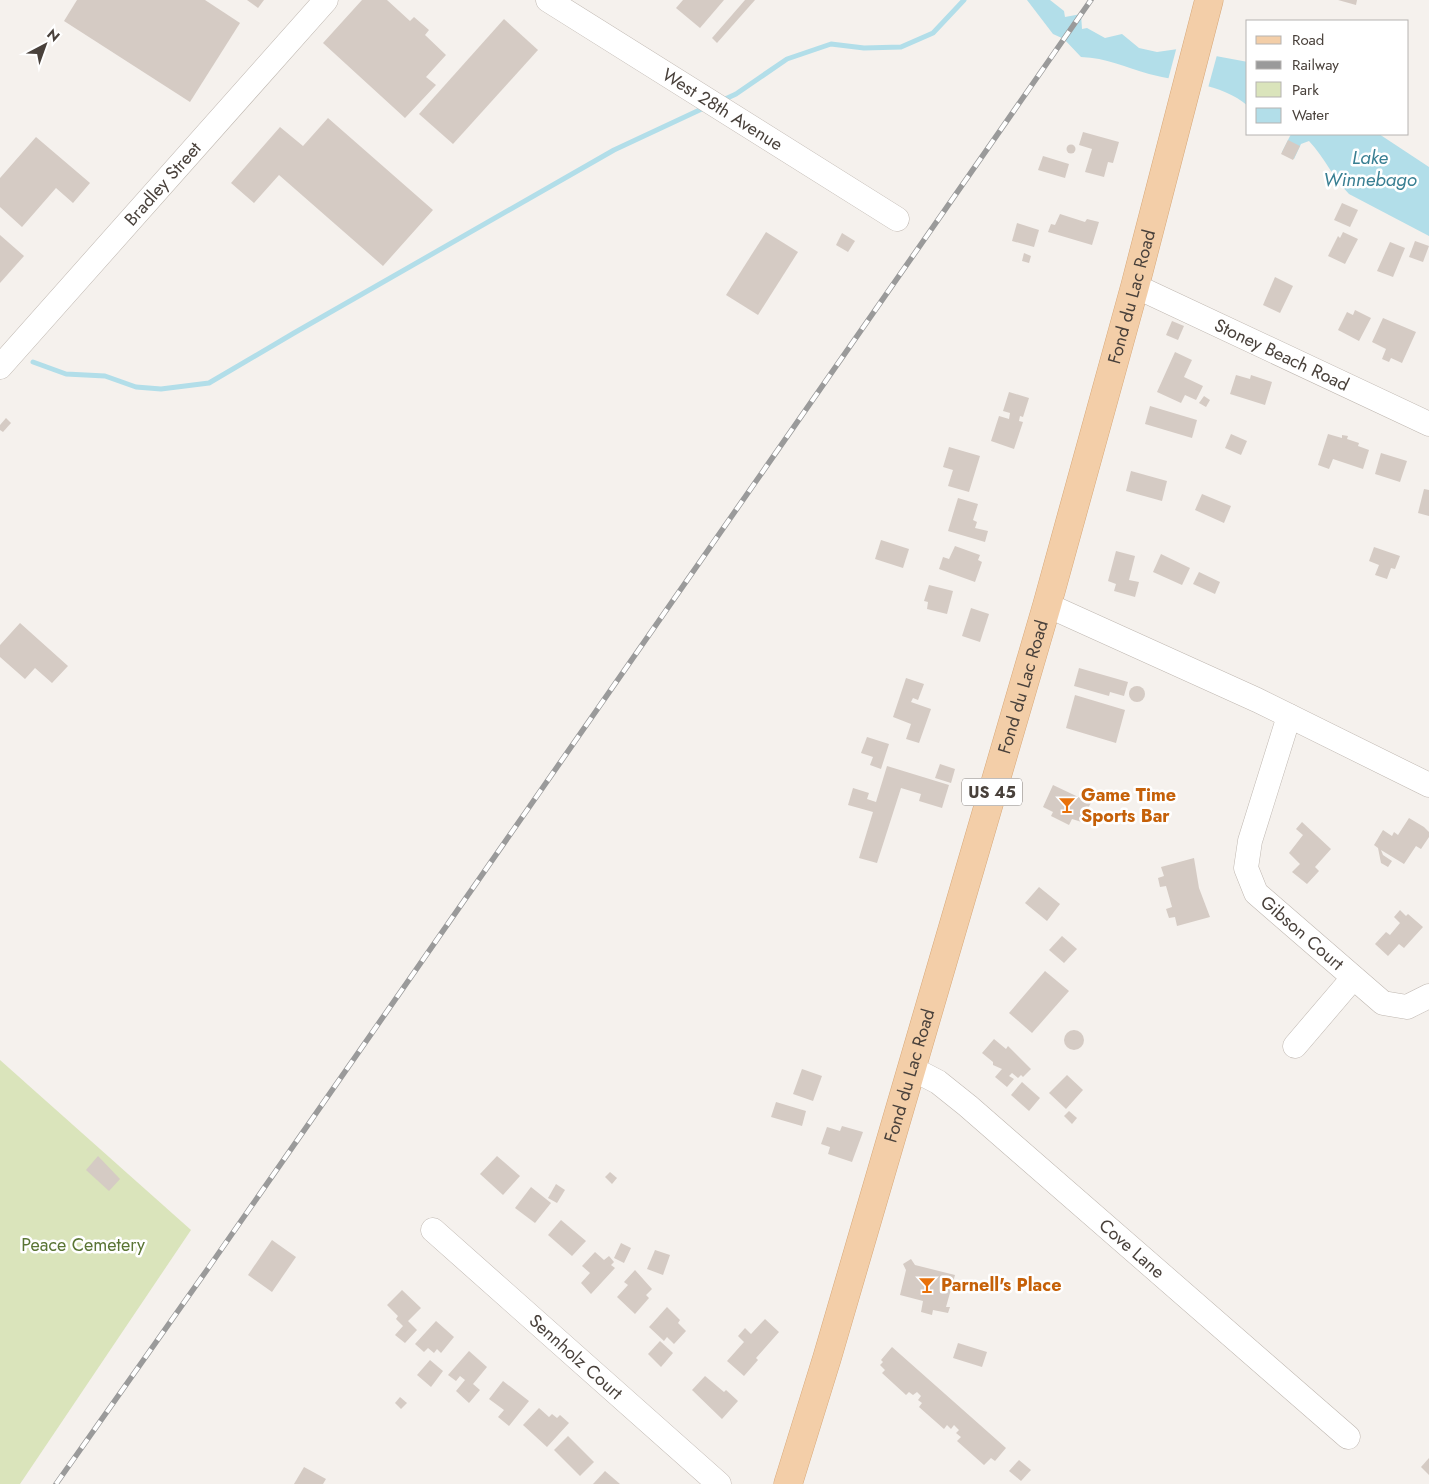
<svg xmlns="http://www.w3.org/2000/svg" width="1429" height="1484" viewBox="0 0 1429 1484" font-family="Jost,sans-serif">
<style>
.green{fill:#dae4bb}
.water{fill:#b2dee9}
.pier{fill:#f5f1ed}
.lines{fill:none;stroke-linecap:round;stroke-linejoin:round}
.stream{stroke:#b2dee9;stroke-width:5}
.building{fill:#d5cbc4}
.minor-casing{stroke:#bfb7b0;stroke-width:25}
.major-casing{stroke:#d7a879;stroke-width:29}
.minor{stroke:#fff;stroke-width:24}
.major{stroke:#f3cea8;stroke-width:28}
.rail-casing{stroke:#9a9a9a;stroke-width:5.5}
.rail{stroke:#fff;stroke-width:4;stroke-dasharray:11;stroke-linecap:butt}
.labels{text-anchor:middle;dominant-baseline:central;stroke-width:5;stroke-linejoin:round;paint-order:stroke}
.shield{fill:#fff;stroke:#807a76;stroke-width:1}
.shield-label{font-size:16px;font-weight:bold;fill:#49413b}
.street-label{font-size:18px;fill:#49413b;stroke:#fff}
.food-label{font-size:18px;font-weight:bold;fill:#c56008;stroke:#fff;text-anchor:start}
.park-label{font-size:18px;fill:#5a7534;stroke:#fff}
.water-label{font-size:19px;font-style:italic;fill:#397f92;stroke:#fff}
</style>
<rect width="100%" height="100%" fill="#f5f1ed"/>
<!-- green -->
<path class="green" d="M 0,1060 L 191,1230 L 20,1484 L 0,1484 Z"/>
<!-- water -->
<g class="water">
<path d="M 1027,0 L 1050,0 L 1064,11 L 1065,17 L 1081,14 L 1082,29 L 1087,28 L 1105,38 L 1122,34 L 1139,48 L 1157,52 L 1178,49 L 1248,62 L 1248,106 C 1220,82 1183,83 1149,74 C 1124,67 1107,58 1081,57 L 1064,39 L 1053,34 Z"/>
<path d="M 1291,134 L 1379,134 L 1429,167 L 1429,236 L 1349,194 C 1333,178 1325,158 1309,141 L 1301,144 L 1294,159 L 1282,152 Z"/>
</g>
<!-- pier -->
<path class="pier" d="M 1177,46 L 1217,55 L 1208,88 L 1168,80 Z"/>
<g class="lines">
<!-- stream -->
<g class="stream">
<path d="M 721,101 L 736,94 L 787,59 L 831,44 L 864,48 L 901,47 L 933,33 L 964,0"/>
<path d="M 33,362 L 66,374 L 105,376 L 136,387 L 161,389 L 209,383 L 294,333 L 614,150 L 706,107"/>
</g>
</g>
<!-- building -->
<g class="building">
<path d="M 77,0 L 205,0 L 240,23 L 190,102 L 64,21 Z"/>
<path d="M 247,0 L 264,0 L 258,8 Z"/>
<path d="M 362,0 L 387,0 L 410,21 L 414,17 L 429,30 L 425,35 L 446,55 L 426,77 L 436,85 L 405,118 L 323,43 Z"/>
<path d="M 683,0 L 724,0 L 700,28 L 676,8 Z"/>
<path d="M 745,0 L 755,0 L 717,43 L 712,38 Z"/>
<path d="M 1338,0 L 1357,0 L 1356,5 Z"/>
<path d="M 504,19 L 538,50 L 453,144 L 419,114 Z"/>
<path d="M 328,118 L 433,210 L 383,266 L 279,175 L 254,203 L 231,183 L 280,127 L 303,146 Z"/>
<path d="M 1083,132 L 1119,142 L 1113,163 L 1108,162 L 1104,177 L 1085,172 L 1092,149 L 1079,145 Z"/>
<path d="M 36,137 L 90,183 L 73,203 L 56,188 L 22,227 L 0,207 L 0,178 Z"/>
<path d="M 1288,140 L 1300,146 L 1293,160 L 1281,154 Z"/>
<circle cx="1071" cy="149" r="4.5"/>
<path d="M 1043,156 L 1069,164 L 1065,178 L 1038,170 Z"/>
<path d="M 1342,203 L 1358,210 L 1350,227 L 1334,220 Z"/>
<path d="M 1060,214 L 1085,222 L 1087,219 L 1099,222 L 1092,245 L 1048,232 L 1051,224 L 1055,225 Z"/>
<path d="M 1017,223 L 1039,230 L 1034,247 L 1012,241 Z"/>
<path d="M 766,232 L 798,252 L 758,315 L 726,295 Z"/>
<path d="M 1343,232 L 1358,239 L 1345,264 L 1328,256 L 1338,236 L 1340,238 Z"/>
<path d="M 842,233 L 855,241 L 848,252 L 836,245 Z"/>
<path d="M 0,235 L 24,256 L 0,283 Z"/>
<path d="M 1415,241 L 1429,246 L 1423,262 L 1409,257 Z"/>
<path d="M 1390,242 L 1405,248 L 1393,277 L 1377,271 Z"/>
<path d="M 1024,253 L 1031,256 L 1029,263 L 1022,261 Z"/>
<path d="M 1275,277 L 1293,286 L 1280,313 L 1263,305 Z"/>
<path d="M 1355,310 L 1371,318 L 1359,341 L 1338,330 L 1347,312 L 1353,315 Z"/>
<path d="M 1383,318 L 1416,332 L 1402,363 L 1391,358 L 1389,362 L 1382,359 L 1386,349 L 1372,342 Z"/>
<path d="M 1172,321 L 1184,326 L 1178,340 L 1166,335 Z"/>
<path d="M 1175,352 L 1192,360 L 1184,377 L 1203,386 L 1196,400 L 1185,395 L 1181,403 L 1157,392 Z"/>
<path d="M 1236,375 L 1250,379 L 1251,375 L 1272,382 L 1265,405 L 1230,394 Z"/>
<path d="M 1009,392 L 1029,398 L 1023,417 L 1020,416 L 1019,421 L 1023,422 L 1014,449 L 991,441 L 999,416 L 1009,419 L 1010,413 L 1003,411 Z"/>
<path d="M 1204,396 L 1210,400 L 1206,407 L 1199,403 Z"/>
<path d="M 1150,406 L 1197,420 L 1192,438 L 1145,424 Z"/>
<path d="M 6,418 L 11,423 L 3,432 L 0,430 L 0,425 Z"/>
<path d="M 1231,434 L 1247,441 L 1241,455 L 1225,448 Z"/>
<path d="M 1328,434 L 1342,438 L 1342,435 L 1348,436 L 1347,439 L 1359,443 L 1358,446 L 1369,450 L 1363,469 L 1333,459 L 1329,469 L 1318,465 Z"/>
<path d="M 949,447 L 980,456 L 969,492 L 948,486 L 953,470 L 943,467 Z"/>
<path d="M 1381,453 L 1407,461 L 1400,482 L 1375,474 Z"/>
<path d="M 1131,471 L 1167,481 L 1162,501 L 1126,491 Z"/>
<path d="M 1424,489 L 1429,490 L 1429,516 L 1418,513 Z"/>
<path d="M 1202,494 L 1231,506 L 1224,523 L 1195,510 Z"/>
<path d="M 958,498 L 978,504 L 973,520 L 977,522 L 975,528 L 988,531 L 985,542 L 948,531 Z"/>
<path d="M 881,540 L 909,549 L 903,568 L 875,559 Z"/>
<path d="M 955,546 L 980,555 L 978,560 L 982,562 L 975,582 L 939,569 L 943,557 L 949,559 Z"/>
<path d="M 1374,547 L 1400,556 L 1395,569 L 1391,568 L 1387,579 L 1375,575 L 1379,565 L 1369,561 Z"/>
<path d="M 1116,551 L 1135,556 L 1129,580 L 1139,582 L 1135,597 L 1114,591 L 1116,584 L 1108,581 Z"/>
<path d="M 1161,554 L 1190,568 L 1182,585 L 1153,572 Z"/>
<path d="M 1199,572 L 1220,582 L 1215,594 L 1193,584 Z"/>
<path d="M 929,585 L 953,591 L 947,614 L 927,609 L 928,602 L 924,601 Z"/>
<path d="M 971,608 L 989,614 L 980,642 L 962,636 Z"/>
<path d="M 20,623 L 68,666 L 52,683 L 35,668 L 25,679 L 0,657 L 0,645 Z"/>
<path d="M 1079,668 L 1128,682 L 1124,696 L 1110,692 L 1109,696 L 1074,686 Z"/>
<path d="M 906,678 L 924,684 L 918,700 L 913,698 L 911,702 L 931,709 L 919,743 L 906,739 L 911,724 L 893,717 Z"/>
<circle cx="1137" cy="694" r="8"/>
<path d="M 1075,695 L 1125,710 L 1116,743 L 1066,728 Z"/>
<path d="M 867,737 L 889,744 L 881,769 L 870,765 L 873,757 L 861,753 Z"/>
<path d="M 940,764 L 955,769 L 951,783 L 935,778 Z"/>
<path d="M 887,766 L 949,785 L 942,808 L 919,801 L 921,794 L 901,788 L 877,863 L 859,858 L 873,812 L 848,805 L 853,788 L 869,793 L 867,799 L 876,802 Z"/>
<path d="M 1053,785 L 1091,803 L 1088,808 L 1094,811 L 1088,824 L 1072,819 L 1069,825 L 1051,816 L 1053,812 L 1043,807 Z"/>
<path d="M 1409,818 L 1424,827 L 1429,832 L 1429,837 L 1421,849 L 1416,846 L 1404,864 L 1381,850 L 1383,855 L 1392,861 L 1388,867 L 1381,863 L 1378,848 L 1374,845 L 1383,830 L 1392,836 L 1394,832 L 1398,835 Z"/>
<path d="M 1302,822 L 1331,849 L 1315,867 L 1319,871 L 1307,884 L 1292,872 L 1300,864 L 1289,853 L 1303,835 L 1296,829 Z"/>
<path d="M 1194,858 L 1199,888 L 1210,917 L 1177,926 L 1175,917 L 1169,918 L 1166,909 L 1172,907 L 1166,886 L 1160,887 L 1158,878 L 1164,876 L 1161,867 Z"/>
<path d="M 1039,887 L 1060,904 L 1047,921 L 1025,903 Z"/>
<path d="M 1400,910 L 1406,916 L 1408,914 L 1423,927 L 1404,948 L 1399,944 L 1388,956 L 1375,944 L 1386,932 L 1390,935 L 1400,923 L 1394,917 Z"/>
<path d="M 1062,936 L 1077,949 L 1064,963 L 1049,950 Z"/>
<path d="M 1045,971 L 1069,991 L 1032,1033 L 1009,1013 Z"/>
<circle cx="1074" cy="1040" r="10"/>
<path d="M 994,1039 L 1006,1049 L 1008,1046 L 1031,1069 L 1023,1077 L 1021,1075 L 1018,1078 L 1012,1073 L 1009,1076 L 1014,1079 L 1007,1087 L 995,1077 L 1002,1069 L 993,1065 L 993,1062 L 982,1053 Z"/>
<path d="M 802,1069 L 822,1076 L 813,1101 L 793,1094 Z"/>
<path d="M 1067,1075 L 1083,1090 L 1066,1109 L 1049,1093 Z"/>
<path d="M 1022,1082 L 1040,1098 L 1029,1111 L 1011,1095 Z"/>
<path d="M 776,1102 L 806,1111 L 802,1126 L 771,1117 Z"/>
<path d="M 1069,1111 L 1077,1118 L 1072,1124 L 1064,1116 Z"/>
<path d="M 842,1126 L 863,1132 L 852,1162 L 828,1154 L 830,1147 L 821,1144 L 827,1127 L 840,1131 Z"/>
<path d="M 98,1156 L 120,1179 L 109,1191 L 86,1170 Z"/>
<path d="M 497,1156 L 520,1176 L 503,1195 L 480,1174 Z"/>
<path d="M 610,1172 L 617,1178 L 612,1184 L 605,1177 Z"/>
<path d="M 556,1184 L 565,1190 L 557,1203 L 548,1198 Z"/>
<path d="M 531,1187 L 551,1203 L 535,1223 L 515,1208 Z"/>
<path d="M 561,1220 L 586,1241 L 572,1256 L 548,1235 Z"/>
<path d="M 272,1240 L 296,1257 L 272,1292 L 248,1275 Z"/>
<path d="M 621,1243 L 631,1248 L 624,1263 L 614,1258 Z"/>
<path d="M 655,1250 L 670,1255 L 663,1275 L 647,1269 Z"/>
<path d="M 595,1252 L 604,1260 L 609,1256 L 614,1262 L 611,1265 L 615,1268 L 591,1294 L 581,1283 L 590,1273 L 582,1266 Z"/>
<path d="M 911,1259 L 915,1265 L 955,1275 L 946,1307 L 950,1307 L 948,1313 L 933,1310 L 932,1315 L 921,1312 L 923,1301 L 900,1295 L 906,1270 L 903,1264 Z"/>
<path d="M 635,1270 L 652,1289 L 646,1295 L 649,1298 L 635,1314 L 617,1297 L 628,1285 L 624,1282 Z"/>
<path d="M 402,1290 L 421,1308 L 408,1321 L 417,1330 L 405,1343 L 395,1335 L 403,1326 L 396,1319 L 398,1316 L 387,1305 Z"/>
<path d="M 667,1307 L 680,1320 L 678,1323 L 686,1331 L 674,1344 L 667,1337 L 664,1341 L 649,1327 Z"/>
<path d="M 765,1319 L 779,1332 L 756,1358 L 758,1360 L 744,1376 L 727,1361 L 744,1342 L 738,1336 L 745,1328 L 751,1334 Z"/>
<path d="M 436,1321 L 454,1337 L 441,1353 L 437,1349 L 434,1353 L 428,1348 L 424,1352 L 415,1344 Z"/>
<path d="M 660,1341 L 673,1353 L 661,1367 L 648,1354 Z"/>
<path d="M 958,1343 L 987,1352 L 982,1367 L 953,1358 Z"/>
<path d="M 892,1347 L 1006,1448 L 995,1461 L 991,1458 L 984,1465 L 957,1441 L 961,1437 L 956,1433 L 959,1430 L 954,1425 L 951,1429 L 947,1425 L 944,1429 L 919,1407 L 922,1403 L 918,1400 L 921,1396 L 917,1392 L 913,1395 L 909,1392 L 906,1395 L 882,1373 L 885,1370 L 880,1365 L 883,1362 L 881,1360 Z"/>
<path d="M 469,1351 L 487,1367 L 473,1384 L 480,1390 L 469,1403 L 456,1391 L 465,1380 L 460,1376 L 456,1381 L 448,1375 Z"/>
<path d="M 430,1360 L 443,1371 L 431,1387 L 417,1375 Z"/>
<path d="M 705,1376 L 724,1392 L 726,1390 L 738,1401 L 722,1419 L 692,1390 Z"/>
<path d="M 503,1381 L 529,1401 L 509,1426 L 498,1417 L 504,1410 L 489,1399 Z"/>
<path d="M 400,1397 L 407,1403 L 401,1409 L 395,1403 Z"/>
<path d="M 539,1408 L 549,1417 L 552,1414 L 557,1418 L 560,1415 L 569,1423 L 547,1447 L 523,1425 Z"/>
<path d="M 568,1436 L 594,1462 L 580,1476 L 554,1450 Z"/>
<path d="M 1429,1458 L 1429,1475 L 1421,1467 Z"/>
<path d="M 1019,1460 L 1031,1470 L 1021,1481 L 1009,1471 Z"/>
<path d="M 304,1467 L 326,1479 L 323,1484 L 294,1484 Z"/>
<path d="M 605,1471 L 620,1484 L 593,1484 Z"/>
</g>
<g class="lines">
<!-- minor casing -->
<g class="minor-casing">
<g id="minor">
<path id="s1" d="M 548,0 L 897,219"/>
<path id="s2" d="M 1135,286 L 1429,424"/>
<path id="s3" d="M 0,367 L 326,0"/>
<path d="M 1047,605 L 1257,700 L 1429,785"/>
<path id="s4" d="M 1289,716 L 1250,841 L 1246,868 L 1256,893 L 1383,1003 L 1407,1007 L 1429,996"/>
<path d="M 1295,1046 L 1353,978"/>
<path id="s5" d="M 911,1068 L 938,1082 L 968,1106 L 1348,1437"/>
<path id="s6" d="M 433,1230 L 719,1484"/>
</g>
</g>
<!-- major casing -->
<g class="major-casing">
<g id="major">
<path id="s7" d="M 788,1484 L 827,1358 L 1047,605 L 1135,286 L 1209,0"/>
</g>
</g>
<!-- minor -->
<use href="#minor" class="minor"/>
<!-- major -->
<use href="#major" class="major"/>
<!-- rail casing -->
<g class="rail-casing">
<path id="rail" d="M 56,1484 L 209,1267 L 1091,0"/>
</g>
<!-- rail -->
<use href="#rail" class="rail"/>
</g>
<!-- icons -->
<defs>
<g id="bar-bare" transform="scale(1.35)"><path d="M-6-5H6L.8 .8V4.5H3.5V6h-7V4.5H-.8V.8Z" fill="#e8710a" stroke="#fff" stroke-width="2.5" paint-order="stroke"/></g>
</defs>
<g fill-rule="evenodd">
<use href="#bar-bare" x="1067" y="805"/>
<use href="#bar-bare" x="927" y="1285"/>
</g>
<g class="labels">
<!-- shield labels -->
<rect class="shield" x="962" y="778.5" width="60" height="27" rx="4"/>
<g class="shield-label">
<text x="992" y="792">US 45</text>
</g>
<!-- street labels -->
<g class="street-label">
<text stroke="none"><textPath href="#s1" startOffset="206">West 28th Avenue</textPath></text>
<text stroke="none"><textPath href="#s3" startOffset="245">Bradley Street</textPath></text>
<text stroke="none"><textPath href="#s7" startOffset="1236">Fond du Lac Road</textPath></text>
<text stroke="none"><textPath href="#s2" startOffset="162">Stoney Beach Road</textPath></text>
<text stroke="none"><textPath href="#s7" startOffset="831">Fond du Lac Road</textPath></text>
<text stroke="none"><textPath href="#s4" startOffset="246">Gibson Court</textPath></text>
<text stroke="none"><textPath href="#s7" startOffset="426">Fond du Lac Road</textPath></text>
<text stroke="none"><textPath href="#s5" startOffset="286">Cove Lane</textPath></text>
<text stroke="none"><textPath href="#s6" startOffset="191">Sennholz Court</textPath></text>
</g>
<!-- food labels -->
<g class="food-label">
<text x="1081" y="795">Game Time<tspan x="1081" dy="21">Sports Bar</tspan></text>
<text x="941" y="1285">Parnell's Place</text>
</g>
<!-- park labels -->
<g class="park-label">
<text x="83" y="1245">Peace Cemetery</text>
</g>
<!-- water labels -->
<g class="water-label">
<text x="1370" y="157">Lake<tspan x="1370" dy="22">Winnebago</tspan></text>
</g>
</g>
<!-- legend -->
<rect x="1246" y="20" width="162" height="115" fill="#ffffff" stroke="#b6b3b1"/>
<rect x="1256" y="36" width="25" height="8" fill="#f3cea8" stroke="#b6b3b1"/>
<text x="1292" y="45" font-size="15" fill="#49413b">Road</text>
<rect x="1256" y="61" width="25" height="8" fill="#9a9a9a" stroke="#b6b3b1"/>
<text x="1292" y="70" font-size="15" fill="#49413b">Railway</text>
<rect x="1256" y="82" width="25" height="15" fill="#dae4bb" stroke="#b6b3b1"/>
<text x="1292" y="95" font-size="15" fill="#49413b">Park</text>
<rect x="1256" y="108" width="25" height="15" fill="#b2dee9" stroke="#b6b3b1"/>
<text x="1292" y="120" font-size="15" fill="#49413b">Water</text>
<!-- north arrow -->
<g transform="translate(45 45) rotate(41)" stroke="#ffffff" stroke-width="4" paint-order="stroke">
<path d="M0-4L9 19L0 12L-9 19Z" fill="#49413b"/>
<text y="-8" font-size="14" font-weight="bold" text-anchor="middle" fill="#49413b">N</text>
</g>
</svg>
